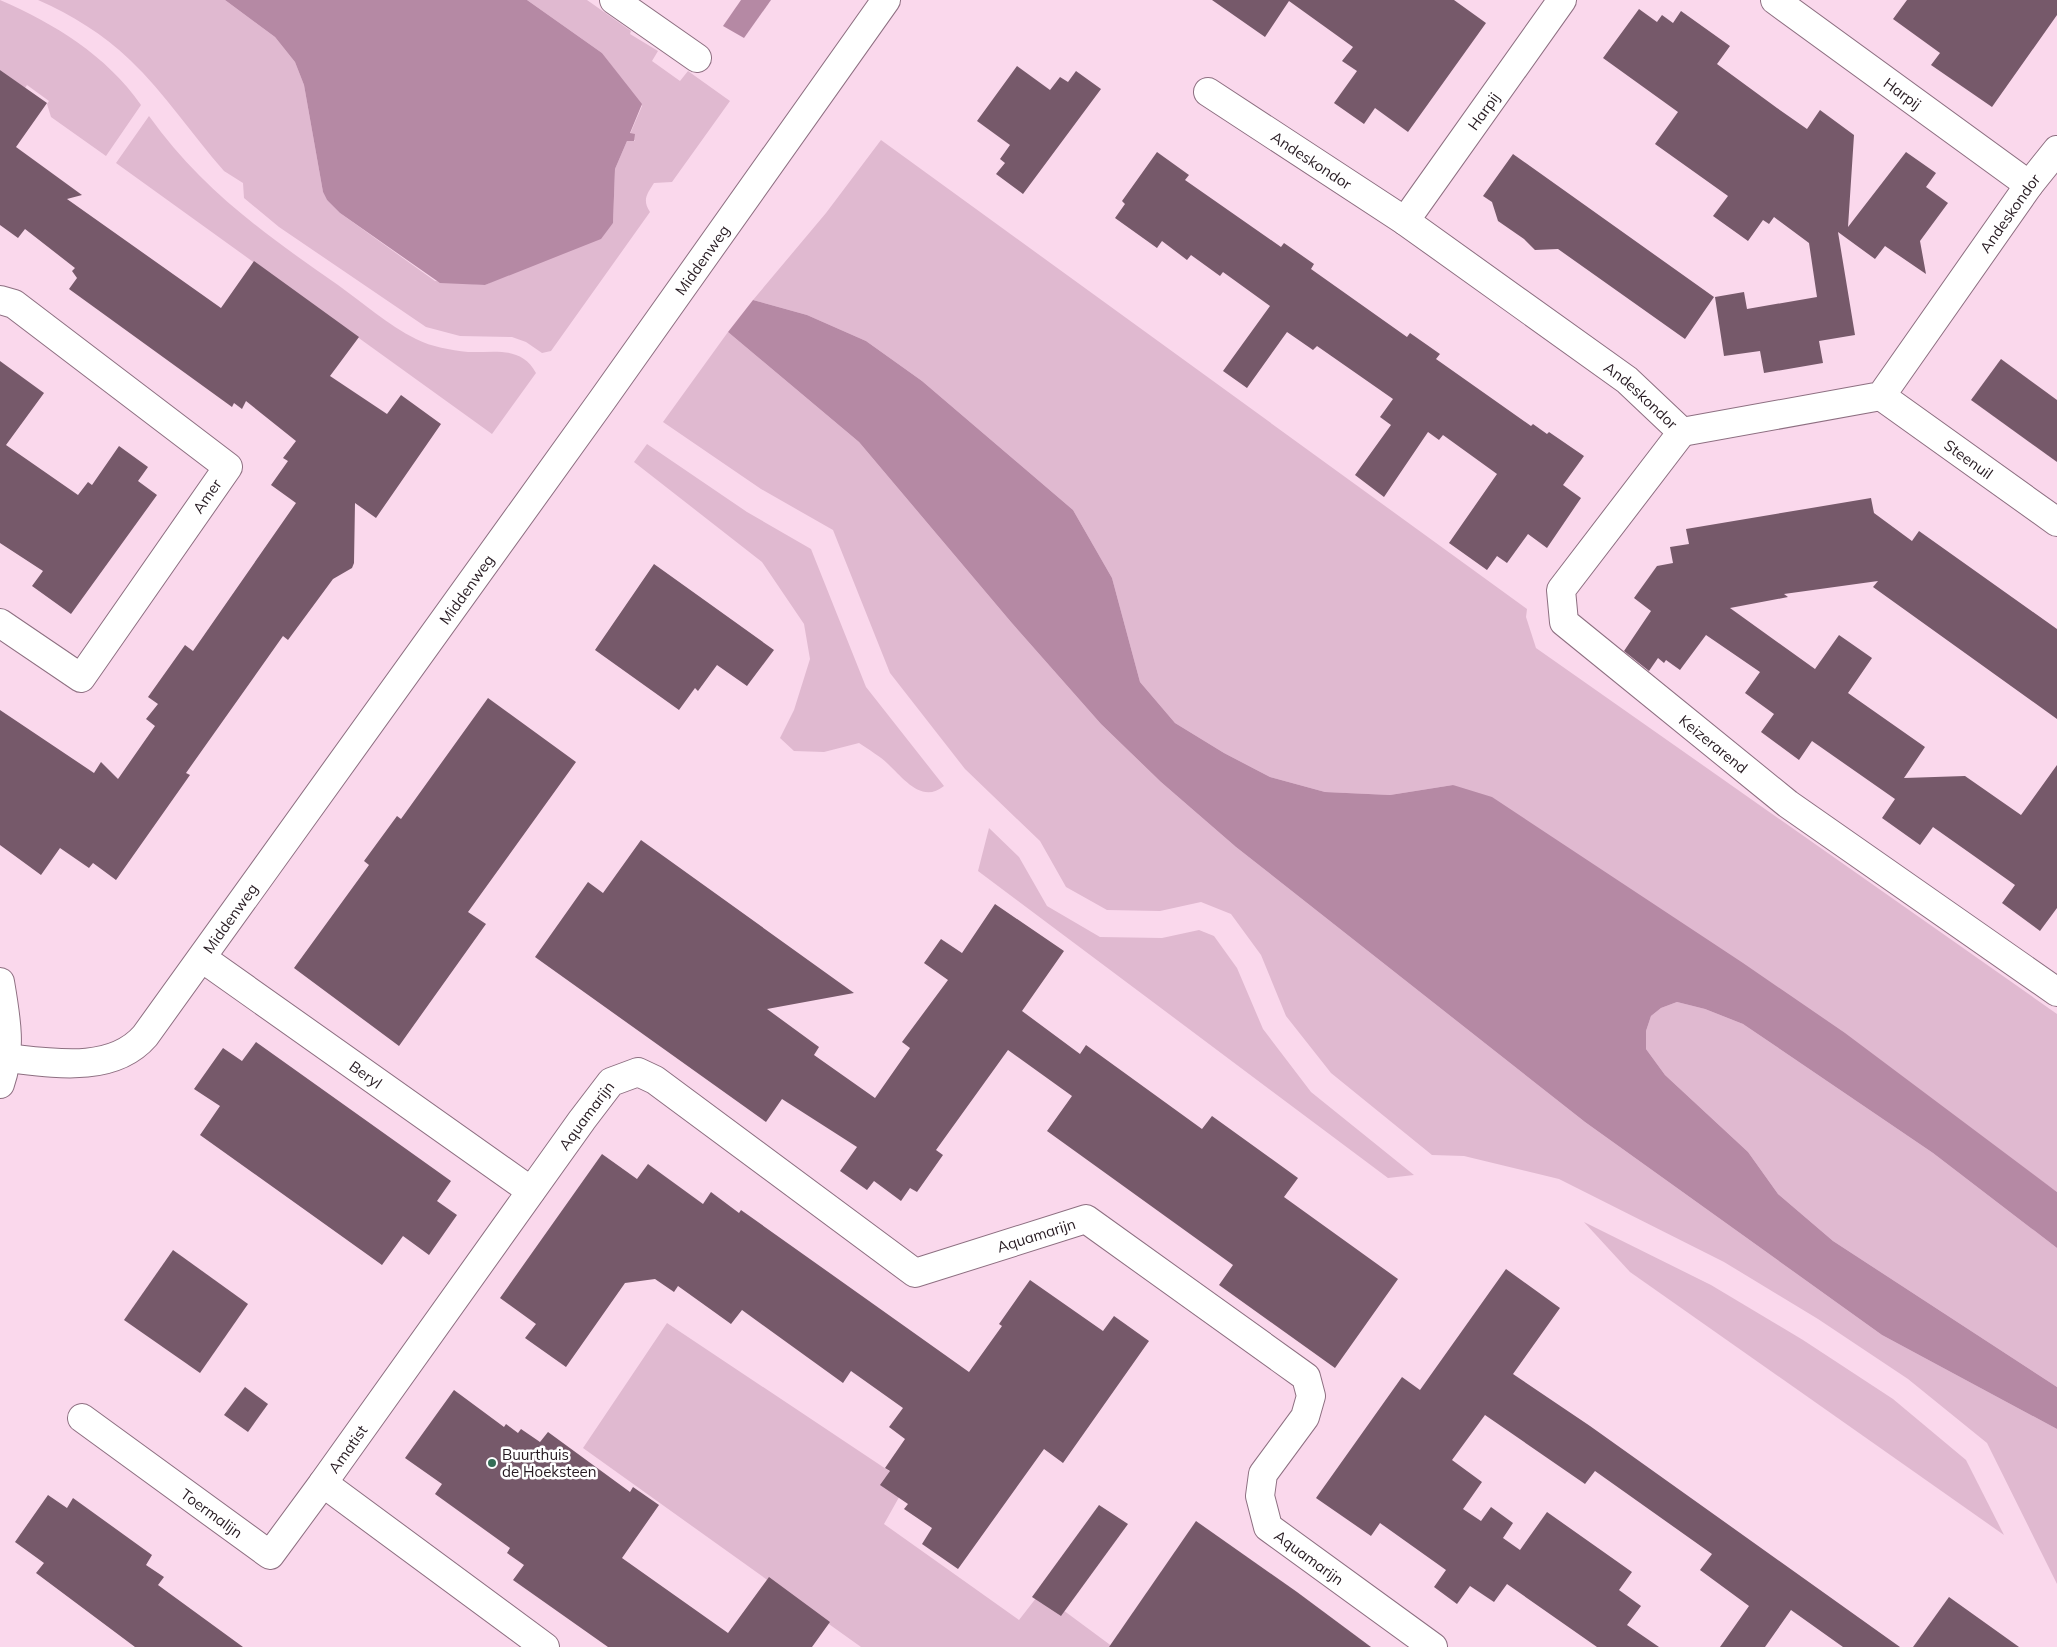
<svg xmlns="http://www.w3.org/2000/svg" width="2057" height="1647" viewBox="0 0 2057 1647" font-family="Mulish,sans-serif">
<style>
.green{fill:#e0b9d0}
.water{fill:#b589a4}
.building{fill:#76596a}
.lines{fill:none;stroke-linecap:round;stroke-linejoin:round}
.street-casing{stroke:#8d6f81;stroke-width:30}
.secondary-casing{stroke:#8d6f81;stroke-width:30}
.street{stroke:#fff;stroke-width:28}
.secondary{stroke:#fff;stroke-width:28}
.poi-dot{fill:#346e57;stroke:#fff;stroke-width:2}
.labels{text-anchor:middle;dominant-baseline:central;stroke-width:5;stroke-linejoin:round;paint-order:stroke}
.street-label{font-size:15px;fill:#261a21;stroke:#fff}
.poi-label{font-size:15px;fill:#261a21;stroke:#fff;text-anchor:start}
</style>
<rect width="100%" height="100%" fill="#fad8ec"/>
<!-- green -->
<g class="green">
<path d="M 0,0 C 55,24 106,55 141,105 L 106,156 L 51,117 L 47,104 L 49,101 L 27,85 L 25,88 L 0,70 Z"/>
<path d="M 38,0 L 225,0 L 275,37 L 295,62 L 304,85 L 323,192 L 327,200 L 340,213 L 435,281 L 485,285 L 613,223 L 615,169 L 627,141 L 635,141 L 630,134 L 642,106 L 602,53 L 527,0 L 587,0 L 631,31 L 630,34 L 658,51 L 652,61 L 680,81 L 688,71 L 730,101 L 672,182 L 654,183 C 647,194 642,200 650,212 L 551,351 L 542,353 L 526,342 L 512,337 L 460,336 L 426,327 L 279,227 L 244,198 L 243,183 L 224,171 C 192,135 165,93 130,60 C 103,34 72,15 38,0 Z"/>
<path d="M 149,116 C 201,189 266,235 338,285 C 363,303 388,325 416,339 C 432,347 450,350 468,352 C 493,353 521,345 536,373 L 492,434 L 116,163 Z"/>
<path d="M 881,140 L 1527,609 L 1526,617 L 1536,648 L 2057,1014 L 2057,1192 L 1988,1142 L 1453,785 L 1390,795 L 1325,792 L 1270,777 L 1224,753 L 1175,723 L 1140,682 L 1112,578 L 1073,510 L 922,381 L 866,341 L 807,315 L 753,300 L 826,213 Z"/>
<path d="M 728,332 L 859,442 L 1011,622 L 1101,724 L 1161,782 L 1236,847 L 1585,1122 L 1882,1335 L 2057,1429 L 2057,1584 L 1987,1443 L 1908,1379 L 1818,1319 L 1724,1262 L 1559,1179 L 1464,1156 L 1432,1155 L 1331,1073 L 1286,1016 L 1261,955 L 1231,914 L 1201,902 L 1160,911 L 1107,910 L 1066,887 L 1040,841 L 965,769 L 890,673 L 833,530 L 761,489 L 663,422 Z"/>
<path d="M 647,444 L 747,512 L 811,549 L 866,687 L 944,786 C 922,804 904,779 888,764 C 880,756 869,750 859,743 L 824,752 L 794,751 L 780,738 L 794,710 L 810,659 L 804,624 L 762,562 L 634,462 Z"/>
<path d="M 989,828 L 1019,857 L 1047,906 L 1100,937 L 1162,938 L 1199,930 L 1214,936 L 1237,968 L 1263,1029 L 1311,1092 L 1414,1175 L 1388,1178 L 978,871 Z"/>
<path d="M 1677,1002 L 1705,1009 L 1743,1024 L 1933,1153 L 2057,1248 L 2057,1387 L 1833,1241 L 1778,1194 L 1748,1152 L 1665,1075 L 1646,1049 L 1646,1031 L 1651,1016 L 1661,1008 Z"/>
<path d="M 1584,1222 L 1711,1285 L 1803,1340 L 1893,1399 L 1966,1460 L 2004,1535 L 1630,1272 Z"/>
<path d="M 667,1323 L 907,1483 L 884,1524 L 1019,1620 L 1040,1593 L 1113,1647 L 861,1647 L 583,1448 Z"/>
</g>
<!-- water -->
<g class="water">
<path d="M 225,0 L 527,0 L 602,53 L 642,104 L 630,133 L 635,134 L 634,141 L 627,141 L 615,169 L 613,223 L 601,239 L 485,285 L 440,283 L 340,213 L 327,200 L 323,192 L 304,85 L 295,62 L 275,37 Z"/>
<path d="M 741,0 L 771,0 L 744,38 L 723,26 Z"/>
<path d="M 753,300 L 807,315 L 866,341 L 922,381 L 1073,510 L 1112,578 L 1140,682 L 1175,723 L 1224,753 L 1270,777 L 1325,792 L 1390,795 L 1453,785 L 1492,797 L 1743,963 L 1845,1033 L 2057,1192 L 2057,1248 L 1933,1153 L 1743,1024 L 1705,1009 L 1677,1002 L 1661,1008 L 1651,1016 L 1646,1031 L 1646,1049 L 1665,1075 L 1748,1152 L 1778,1194 L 1833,1241 L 2057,1387 L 2057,1429 L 1882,1335 L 1585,1122 L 1236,847 L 1161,782 L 1101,724 L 1011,622 L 859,442 L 728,332 Z"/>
</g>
<!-- building -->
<g class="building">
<path d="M 1212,0 L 1454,0 L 1486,23 L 1408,132 L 1375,108 L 1364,124 L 1334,103 L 1357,71 L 1342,61 L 1353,47 L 1289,1 L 1265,37 Z"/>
<path d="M 1907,0 L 2057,0 L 2057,15 L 1992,107 L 1931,65 L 1940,53 L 1893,19 Z"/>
<path d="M 1639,9 L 1657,22 L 1662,15 L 1673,23 L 1681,11 L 1730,46 L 1717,64 L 1777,108 L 1807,129 L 1820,110 L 1854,135 L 1848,227 L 1906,152 L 1936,173 L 1926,187 L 1948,203 L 1920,241 L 1926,274 L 1885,246 L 1875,259 L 1838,232 L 1855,335 L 1819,341 L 1823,363 L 1764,373 L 1760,351 L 1724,356 L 1715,297 L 1744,292 L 1747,309 L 1817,297 L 1809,243 L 1774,217 L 1769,224 L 1763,220 L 1748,241 L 1713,216 L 1728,196 L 1655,144 L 1678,112 L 1603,58 Z"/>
<path d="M 1017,66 L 1050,90 L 1060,77 L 1068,82 L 1076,71 L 1101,89 L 1023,194 L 996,174 L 1005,163 L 1000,159 L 1010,145 L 977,121 Z"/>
<path d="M 0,70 L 47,103 L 16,147 L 82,195 L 67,199 L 221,308 L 254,261 L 359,337 L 330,376 L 387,414 L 401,395 L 441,424 L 376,518 L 355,503 L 354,563 L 352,568 L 333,579 L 288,640 L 283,636 L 186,773 L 190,775 L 116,880 L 93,863 L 89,868 L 60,848 L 41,875 L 0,845 L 0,710 L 94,773 L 101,762 L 118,779 L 155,726 L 146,719 L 158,704 L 148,697 L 185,645 L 193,651 L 296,503 L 271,485 L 288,461 L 283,458 L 296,441 L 246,401 L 242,409 L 234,403 L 232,407 L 69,289 L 77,278 L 72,271 L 75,268 L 25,229 L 18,238 L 0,225 Z"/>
<path d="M 1157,152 L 1189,175 L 1185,180 L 1281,247 L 1284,243 L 1314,264 L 1311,269 L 1407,337 L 1410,333 L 1440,354 L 1436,359 L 1531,426 L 1533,424 L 1547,434 L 1549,432 L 1584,456 L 1563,485 L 1581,498 L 1547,548 L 1528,534 L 1507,563 L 1497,556 L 1487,570 L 1449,543 L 1497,474 L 1443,435 L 1439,440 L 1428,432 L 1384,497 L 1355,475 L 1391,425 L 1380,417 L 1393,399 L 1317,346 L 1313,350 L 1287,332 L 1247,388 L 1223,371 L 1270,306 L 1223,272 L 1220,276 L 1191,255 L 1187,260 L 1162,241 L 1157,248 L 1115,218 L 1125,204 L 1122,201 Z"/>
<path d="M 1513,154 L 1714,297 L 1685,339 L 1558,249 L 1535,250 L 1524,239 L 1498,221 L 1492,202 L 1483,196 Z"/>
<path d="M 2001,359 L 2057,400 L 2057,462 L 1971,400 Z"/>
<path d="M 0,361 L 44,393 L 6,445 L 78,495 L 88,482 L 92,485 L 119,446 L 148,467 L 138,481 L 157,495 L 71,614 L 32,586 L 43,571 L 0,543 Z"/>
<path d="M 1871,498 L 1874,513 L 1912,541 L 1919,531 L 2057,629 L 2057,719 L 1873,587 L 1878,581 L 1784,594 L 1788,597 L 1730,608 L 1815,669 L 1839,635 L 1872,658 L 1848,693 L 1925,747 L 1904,778 L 1965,776 L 2021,815 L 2057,765 L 2057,908 L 2040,931 L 2002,903 L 2015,885 L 1967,851 L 1933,827 L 1920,845 L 1882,818 L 1895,799 L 1812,741 L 1799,760 L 1761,732 L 1774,714 L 1745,693 L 1760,672 L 1706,635 L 1680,670 L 1666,660 L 1664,663 L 1658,658 L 1649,671 L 1624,651 L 1651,611 L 1634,598 L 1657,566 L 1673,563 L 1670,547 L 1689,544 L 1686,529 Z"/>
<path d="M 654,564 L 774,650 L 747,686 L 717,665 L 698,691 L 695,688 L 679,710 L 595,650 Z"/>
<path d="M 488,698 L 576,762 L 468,912 L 486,924 L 399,1046 L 294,968 L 369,865 L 364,861 L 397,816 L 401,819 Z"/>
<path d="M 641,840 L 854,993 L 767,1009 L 819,1047 L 814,1055 L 875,1098 L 910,1048 L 902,1042 L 948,980 L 924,963 L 941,939 L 962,953 L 995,904 L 1064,951 L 1022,1011 L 1080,1054 L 1086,1045 L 1202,1129 L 1212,1116 L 1298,1178 L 1284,1197 L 1398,1279 L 1335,1368 L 1219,1285 L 1233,1265 L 1047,1131 L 1072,1096 L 1008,1050 L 936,1150 L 943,1155 L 917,1192 L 910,1188 L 901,1201 L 874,1181 L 867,1190 L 840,1171 L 857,1147 L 782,1099 L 766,1122 L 535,957 L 588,882 L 603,893 Z"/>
<path d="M 256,1042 L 451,1181 L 437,1201 L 457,1215 L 429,1255 L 403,1236 L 382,1265 L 200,1135 L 220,1106 L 194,1089 L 223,1048 L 242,1061 Z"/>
<path d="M 602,1154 L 637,1179 L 648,1164 L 703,1204 L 711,1192 L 739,1213 L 741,1210 L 969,1372 L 1002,1326 L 999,1324 L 1030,1280 L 1103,1331 L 1114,1316 L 1149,1341 L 1063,1463 L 1044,1449 L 958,1569 L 922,1544 L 932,1528 L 904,1509 L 908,1504 L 880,1485 L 890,1471 L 885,1468 L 905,1439 L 889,1427 L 903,1408 L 851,1371 L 843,1383 L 742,1310 L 731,1324 L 678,1286 L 674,1292 L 655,1279 L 625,1283 L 566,1367 L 525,1338 L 536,1324 L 500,1298 Z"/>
<path d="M 173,1250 L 248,1304 L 200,1373 L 124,1320 Z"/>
<path d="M 1506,1269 L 1560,1308 L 1513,1374 L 1590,1426 L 1900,1647 L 1843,1647 L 1791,1610 L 1765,1647 L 1720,1647 L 1749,1606 L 1700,1570 L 1712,1554 L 1595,1471 L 1585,1484 L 1485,1415 L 1452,1460 L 1482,1482 L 1463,1509 L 1481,1521 L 1491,1507 L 1513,1523 L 1503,1538 L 1520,1550 L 1547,1512 L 1632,1572 L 1619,1590 L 1641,1606 L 1627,1625 L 1659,1647 L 1597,1647 L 1507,1584 L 1494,1602 L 1470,1586 L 1457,1604 L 1434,1587 L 1446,1570 L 1380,1523 L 1371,1536 L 1316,1498 L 1402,1377 L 1420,1390 Z"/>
<path d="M 245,1387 L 268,1404 L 248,1432 L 224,1415 Z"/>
<path d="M 454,1390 L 504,1427 L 506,1424 L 518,1433 L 521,1429 L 540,1442 L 548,1432 L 630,1492 L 633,1487 L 659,1505 L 622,1558 L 728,1633 L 769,1577 L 830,1622 L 812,1647 L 608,1647 L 513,1580 L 524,1565 L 507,1553 L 510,1548 L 435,1494 L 442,1484 L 405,1458 Z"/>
<path d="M 48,1495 L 67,1508 L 73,1498 L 152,1555 L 146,1565 L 164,1577 L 158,1585 L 243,1647 L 135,1647 L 36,1573 L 44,1563 L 15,1542 Z"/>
<path d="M 1099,1505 L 1128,1524 L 1061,1616 L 1032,1597 Z"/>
<path d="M 1196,1521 L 1297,1592 L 1371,1647 L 1109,1647 Z"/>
<path d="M 1949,1597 L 2019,1647 L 1913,1647 Z"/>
</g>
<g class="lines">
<!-- street casing -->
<g class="street-casing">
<g id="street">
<path d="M 614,0 L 697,58"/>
<path id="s1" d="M 1775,0 L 2029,185"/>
<path id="s2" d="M 1208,92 L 1405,221 L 1627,380 L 1682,432 L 1881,396 L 2029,185 L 2057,150"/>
<path id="s3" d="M 1405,221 L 1562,0"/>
<path d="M 0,300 L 14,304 L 228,467 L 81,678 L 0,623"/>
<path id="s4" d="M 1881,396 L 2057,522"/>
<path id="s5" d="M 1682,432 L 1561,590 L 1564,622 L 1788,804 L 2057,992"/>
<path id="s6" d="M 202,958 L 531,1191"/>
<path id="s7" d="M 7,1058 C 52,1063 112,1074 145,1036 L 603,399 L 886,0"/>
<path id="s8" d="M 82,1418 L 270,1555 L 323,1483"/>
<path id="s9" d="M 545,1647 L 323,1483 L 582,1120 L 611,1082 L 638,1072 L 655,1080 L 915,1273 L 1086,1219 L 1306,1377 L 1311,1396 L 1305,1417 L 1263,1474 L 1260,1496 L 1268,1527 L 1433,1647"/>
</g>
</g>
<!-- secondary casing -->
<g class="secondary-casing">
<path id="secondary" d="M 0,982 C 6,1017 12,1050 0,1084"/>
</g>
<!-- street -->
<use href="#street" class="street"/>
<!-- secondary -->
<use href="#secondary" class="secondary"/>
</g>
<!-- markers -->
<circle class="poi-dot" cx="492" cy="1463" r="5"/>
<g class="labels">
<!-- street labels -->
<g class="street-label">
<text stroke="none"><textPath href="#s1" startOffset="158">Harpij</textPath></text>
<text stroke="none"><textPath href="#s3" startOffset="135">Harpij</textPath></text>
<text stroke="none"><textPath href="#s2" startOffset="124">Andeskondor</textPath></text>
<text stroke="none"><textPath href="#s2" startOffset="1010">Andeskondor</textPath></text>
<text stroke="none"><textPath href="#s7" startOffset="1101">Middenweg</textPath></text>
<text stroke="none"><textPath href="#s2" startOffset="529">Andeskondor</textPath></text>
<text stroke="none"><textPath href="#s4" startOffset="108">Steenuil</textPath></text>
<text transform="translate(207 496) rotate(-55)">Amer</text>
<text stroke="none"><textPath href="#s7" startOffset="696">Middenweg</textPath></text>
<text stroke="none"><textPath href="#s5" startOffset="424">Keizerarend</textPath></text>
<text stroke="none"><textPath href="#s7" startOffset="291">Middenweg</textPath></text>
<text stroke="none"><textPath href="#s6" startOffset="201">Beryl</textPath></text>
<text stroke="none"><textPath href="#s9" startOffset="728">Aquamarijn</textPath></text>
<text stroke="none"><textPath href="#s9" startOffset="1268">Aquamarijn</textPath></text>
<text stroke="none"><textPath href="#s9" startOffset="318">Amatist</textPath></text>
<text stroke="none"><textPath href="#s8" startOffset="161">Toermalijn</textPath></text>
<text stroke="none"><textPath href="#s9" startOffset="1809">Aquamarijn</textPath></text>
</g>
<!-- poi labels -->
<g class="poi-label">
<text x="502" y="1454">Buurthuis<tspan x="502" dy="17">de Hoeksteen</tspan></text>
</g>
</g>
</svg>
